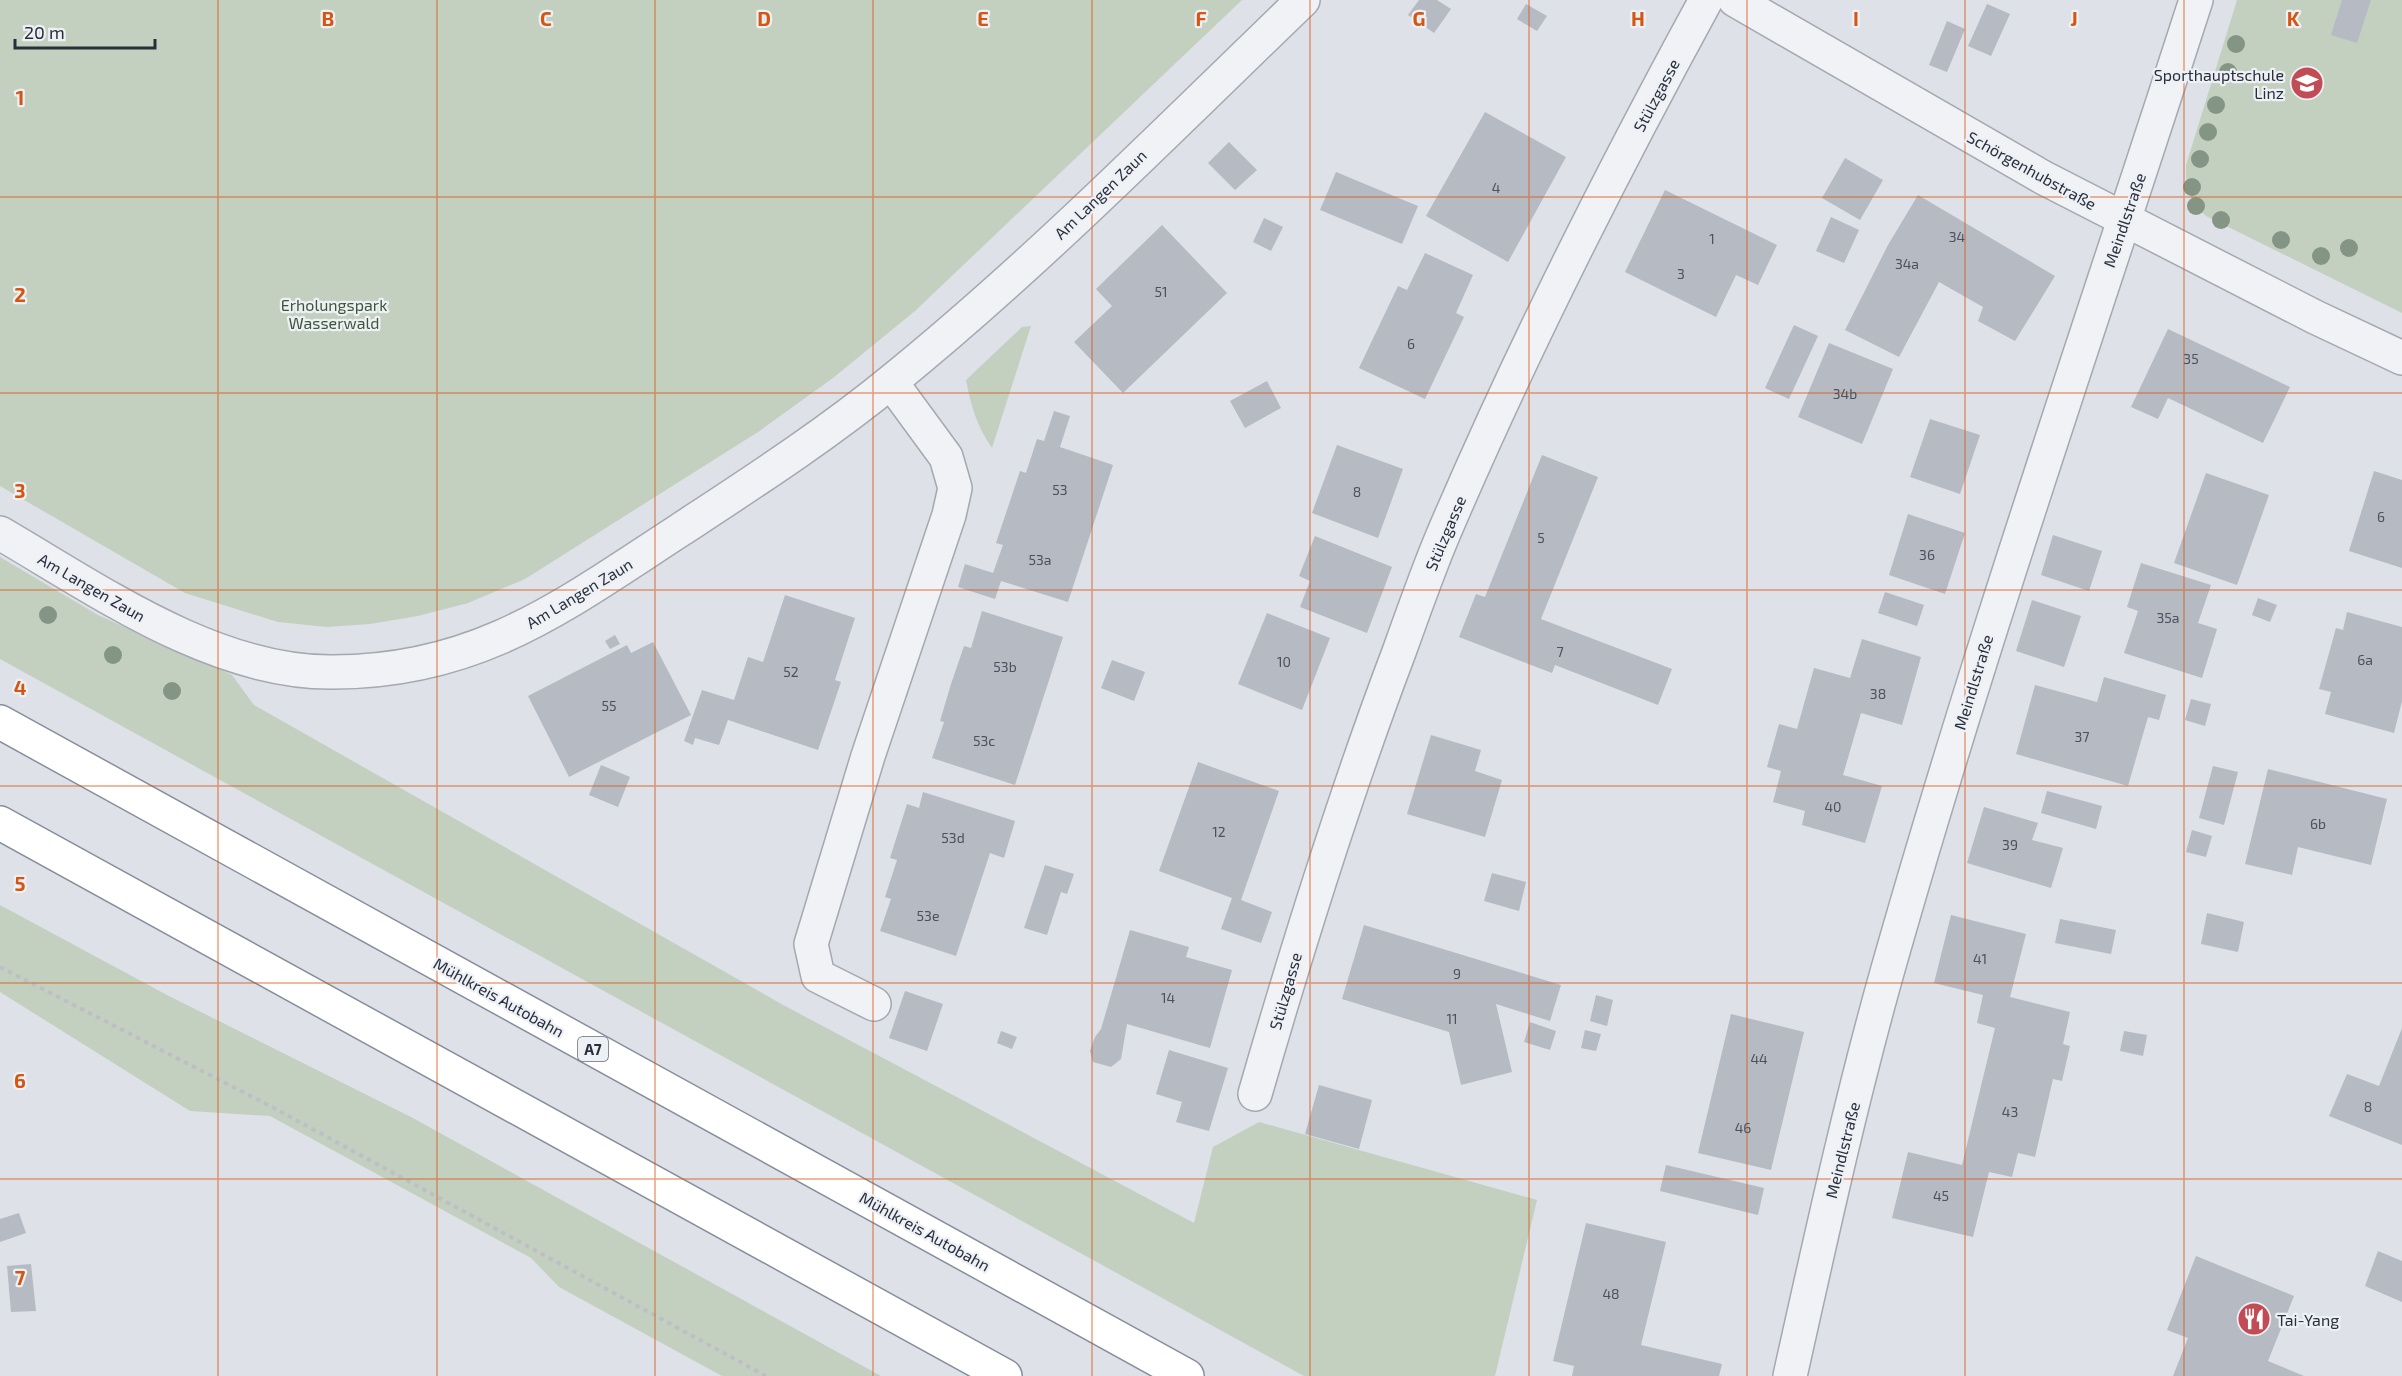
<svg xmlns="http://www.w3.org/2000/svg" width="2402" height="1376" viewBox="0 0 2402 1376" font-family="'Exo 2',sans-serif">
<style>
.green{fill:#c3d0c0}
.building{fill:#b6bac3}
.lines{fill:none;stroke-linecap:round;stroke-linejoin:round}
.minor-casing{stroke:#a4a8b0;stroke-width:36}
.highway-casing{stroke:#878e9c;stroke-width:36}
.path{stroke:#bdbfc5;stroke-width:4;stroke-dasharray:4.5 4.5;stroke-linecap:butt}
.minor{stroke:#f1f2f5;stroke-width:33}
.highway{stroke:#fff;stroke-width:33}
.tree{fill:#849586}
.grid{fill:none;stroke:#d55511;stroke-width:1.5;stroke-opacity:0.55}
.labels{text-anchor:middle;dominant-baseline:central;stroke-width:4.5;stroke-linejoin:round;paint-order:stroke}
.number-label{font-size:14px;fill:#4c515e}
.shield{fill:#edf0f4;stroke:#646873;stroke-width:1.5}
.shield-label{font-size:15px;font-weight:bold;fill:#292e3c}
.poi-label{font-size:16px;fill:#292e3c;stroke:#edf0f4;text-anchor:end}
.street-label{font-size:16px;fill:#292e3c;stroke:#edf0f4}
.park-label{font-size:16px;fill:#3b5737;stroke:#edf0f4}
.grid-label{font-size:20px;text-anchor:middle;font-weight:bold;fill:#d55511;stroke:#edf0f4;stroke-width:4.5;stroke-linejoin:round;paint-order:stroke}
</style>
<rect width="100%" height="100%" fill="#dee1e7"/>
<!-- green -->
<g class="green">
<path d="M 0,0 L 1242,0 L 915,311 L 833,378 L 758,432 L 525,579 L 468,603 L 418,616 L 370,624 L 327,627 L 278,622 L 185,593 L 0,486 Z"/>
<path d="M 2237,0 L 2402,0 L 2402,313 L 2206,216 C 2188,199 2186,191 2186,165 Z"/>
<path d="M 1031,326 L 992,448 C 977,427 971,406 966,380 L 1022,327 Z"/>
<path d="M 0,557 L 98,615 L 232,675 L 254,705 L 785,1006 L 1194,1223 L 1213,1147 L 1259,1122 L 1537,1200 L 1495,1376 L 1304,1376 L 0,659 Z"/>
<path d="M 0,905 L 167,995 L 411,1117 L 881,1376 L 722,1376 L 559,1287 L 531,1258 L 270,1116 L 190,1111 L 0,992 Z"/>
</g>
<!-- building -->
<g class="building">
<path d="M 1419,0 L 1437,0 L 1451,9 L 1434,33 L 1408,15 Z"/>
<path d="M 2342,0 L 2371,0 L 2357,43 L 2331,35 Z"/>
<path d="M 1526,4 L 1547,16 L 1537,31 L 1517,19 Z"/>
<path d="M 1987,4 L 2010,14 L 1991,56 L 1968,46 Z"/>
<path d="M 1947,21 L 1965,29 L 1947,72 L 1929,65 Z"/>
<path d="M 1485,112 L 1566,157 L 1508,262 L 1426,216 Z"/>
<path d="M 1229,142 L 1257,170 L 1235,190 L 1208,163 Z"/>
<path d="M 1845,158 L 1883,180 L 1860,220 L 1822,198 Z"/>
<path d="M 1336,172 L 1418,206 L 1402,244 L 1320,210 Z"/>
<path d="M 1665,190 L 1777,245 L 1758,285 L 1736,275 L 1716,317 L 1625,272 Z"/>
<path d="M 1918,195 L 2055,276 L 2015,341 L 1978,321 L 1983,307 L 1939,282 L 1899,357 L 1845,330 L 1888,245 Z"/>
<path d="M 1831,217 L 1859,230 L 1844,263 L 1816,251 Z"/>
<path d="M 1264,218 L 1283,227 L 1271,251 L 1253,242 Z"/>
<path d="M 1162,225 L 1227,293 L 1123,393 L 1074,342 L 1112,306 L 1096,289 Z"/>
<path d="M 1425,253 L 1473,275 L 1456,313 L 1464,317 L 1425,399 L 1359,368 L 1398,286 L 1407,290 Z"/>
<path d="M 1794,325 L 1818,336 L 1789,399 L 1765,388 Z"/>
<path d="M 2168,329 L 2290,387 L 2263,443 L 2168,398 L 2158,419 L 2131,407 Z"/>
<path d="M 1829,343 L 1893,369 L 1862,444 L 1798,417 Z"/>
<path d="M 1267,381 L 1281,408 L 1245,428 L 1230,401 Z"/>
<path d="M 1054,411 L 1070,416 L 1060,447 L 1113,465 L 1068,602 L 1001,581 L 995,599 L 958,587 L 965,564 L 993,573 L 1003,545 L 996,543 L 1020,471 L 1026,473 L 1037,439 L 1044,441 Z"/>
<path d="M 1930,419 L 1980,435 L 1960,494 L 1910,477 Z"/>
<path d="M 1337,445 L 1403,469 L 1378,538 L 1312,513 Z"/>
<path d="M 1542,455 L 1598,477 L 1541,619 L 1672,669 L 1658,705 L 1555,665 L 1552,673 L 1459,637 L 1476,594 L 1485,597 Z"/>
<path d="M 2374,471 L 2402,480 L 2402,568 L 2349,551 Z"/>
<path d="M 2206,473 L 2269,495 L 2237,585 L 2174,563 Z"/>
<path d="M 1908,514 L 1965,533 L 1945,594 L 1889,575 Z"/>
<path d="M 2053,535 L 2102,551 L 2089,591 L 2041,575 Z"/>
<path d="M 1315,536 L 1392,567 L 1367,633 L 1300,607 L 1310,581 L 1299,576 Z"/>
<path d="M 2141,563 L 2211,585 L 2198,623 L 2217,629 L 2202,678 L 2124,653 L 2138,611 L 2127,607 Z"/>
<path d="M 1885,592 L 1924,605 L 1917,626 L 1878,613 Z"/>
<path d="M 785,595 L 855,618 L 835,680 L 841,682 L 818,750 L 728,720 L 719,745 L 695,738 L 693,745 L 684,741 L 702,690 L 734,700 L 748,657 L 763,662 Z"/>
<path d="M 2258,598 L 2277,605 L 2270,622 L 2252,615 Z"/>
<path d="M 2032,600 L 2081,616 L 2064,667 L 2016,651 Z"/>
<path d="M 982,611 L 1063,637 L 1015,785 L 932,758 L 944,722 L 940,721 L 951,684 L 964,646 L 971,648 Z"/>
<path d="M 2347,612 L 2402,627 L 2402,701 L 2394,733 L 2325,714 L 2331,692 L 2319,689 L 2336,628 L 2343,630 Z"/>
<path d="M 1267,613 L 1330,638 L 1302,710 L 1238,684 Z"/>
<path d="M 615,635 L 620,644 L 610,649 L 605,641 Z"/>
<path d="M 1862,639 L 1921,657 L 1902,725 L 1861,713 L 1857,727 L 1843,775 L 1882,786 L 1865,843 L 1802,825 L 1805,811 L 1773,802 L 1781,771 L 1767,767 L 1779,724 L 1797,729 L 1814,668 L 1850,678 Z"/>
<path d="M 653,642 L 691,715 L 569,777 L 528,696 L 627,645 L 631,653 Z"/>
<path d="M 1112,660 L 1145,672 L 1134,701 L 1101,688 Z"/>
<path d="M 2104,677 L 2166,695 L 2159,720 L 2148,717 L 2128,786 L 2016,754 L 2035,685 L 2097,702 Z"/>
<path d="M 2191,699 L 2211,704 L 2205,726 L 2185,720 Z"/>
<path d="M 1431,735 L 1481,750 L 1475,771 L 1502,780 L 1485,837 L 1407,814 Z"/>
<path d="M 1198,762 L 1279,791 L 1241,900 L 1272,912 L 1261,943 L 1221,929 L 1232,898 L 1159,871 Z"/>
<path d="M 601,765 L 630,777 L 618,807 L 589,795 Z"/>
<path d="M 2213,766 L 2238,772 L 2224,825 L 2199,818 Z"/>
<path d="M 2268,769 L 2387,799 L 2371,865 L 2298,847 L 2292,875 L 2245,864 Z"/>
<path d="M 2047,791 L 2102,806 L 2096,829 L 2041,813 Z"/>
<path d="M 923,792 L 1015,821 L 1004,858 L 990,853 L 956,956 L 880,931 L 891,899 L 885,897 L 897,860 L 890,858 L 907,804 L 919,808 Z"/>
<path d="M 1984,807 L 2038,823 L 2032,840 L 2063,848 L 2051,888 L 1967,863 Z"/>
<path d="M 2192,830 L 2212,836 L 2206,857 L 2186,852 Z"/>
<path d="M 1045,865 L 1074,874 L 1067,894 L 1061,892 L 1047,935 L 1024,928 Z"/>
<path d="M 1492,873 L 1526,882 L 1519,911 L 1484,901 Z"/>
<path d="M 2207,913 L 2244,922 L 2238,952 L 2201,944 Z"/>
<path d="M 1951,915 L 2026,934 L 2010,997 L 2070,1012 L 2063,1044 L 2070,1046 L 2062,1081 L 2053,1079 L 2035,1157 L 2018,1153 L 2012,1177 L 1989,1172 L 1973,1237 L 1892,1218 L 1908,1152 L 1962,1165 L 1995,1028 L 1977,1023 L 1983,995 L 1934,983 Z"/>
<path d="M 2060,919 L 2116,930 L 2111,954 L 2055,943 Z"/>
<path d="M 1364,925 L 1561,985 L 1550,1021 L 1496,1004 L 1512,1072 L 1461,1085 L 1449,1032 L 1342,999 Z"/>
<path d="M 1130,930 L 1189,947 L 1186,957 L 1232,970 L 1210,1048 L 1127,1024 L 1121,1059 L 1111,1067 L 1093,1062 L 1090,1051 L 1095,1037 L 1101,1029 Z"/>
<path d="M 905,991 L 943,1004 L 927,1051 L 889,1038 Z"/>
<path d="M 1596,995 L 1613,1000 L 1607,1026 L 1590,1021 Z"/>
<path d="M 1731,1014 L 1804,1032 L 1771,1170 L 1698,1153 Z"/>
<path d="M 1530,1022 L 1556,1031 L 1550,1050 L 1524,1042 Z"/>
<path d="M 2402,1028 L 2402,1145 L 2329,1116 L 2347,1074 L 2379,1086 Z"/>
<path d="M 1585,1030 L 1601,1034 L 1596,1051 L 1581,1048 Z"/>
<path d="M 1001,1031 L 1017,1037 L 1012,1049 L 997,1043 Z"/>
<path d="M 2124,1031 L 2147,1035 L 2143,1056 L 2120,1051 Z"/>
<path d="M 1169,1050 L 1228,1068 L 1209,1131 L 1176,1122 L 1182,1102 L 1156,1094 Z"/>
<path d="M 1319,1085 L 1372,1100 L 1359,1149 L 1305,1134 Z"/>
<path d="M 1666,1165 L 1764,1188 L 1758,1215 L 1660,1191 Z"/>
<path d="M 19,1213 L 26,1233 L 0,1242 L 0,1219 Z"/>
<path d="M 1586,1223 L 1666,1242 L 1641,1345 L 1722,1364 L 1719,1376 L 1572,1376 L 1574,1366 L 1553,1361 Z"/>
<path d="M 2378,1251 L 2402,1261 L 2402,1302 L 2365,1286 Z"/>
<path d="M 2196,1256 L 2294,1296 L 2268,1361 L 2304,1376 L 2173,1376 L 2188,1338 L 2167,1330 Z"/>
<path d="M 31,1264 L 36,1311 L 11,1312 L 7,1266 Z"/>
</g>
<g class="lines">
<!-- minor casing -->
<g class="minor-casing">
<g id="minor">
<path d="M 1735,0 L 2044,178 L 2315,317 L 2402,358"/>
<path d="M 0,533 C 98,590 213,672 330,672 C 477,673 563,606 680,530 C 753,482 826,435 893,380 C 1037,263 1169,129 1303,0"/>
<path d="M 874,1004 L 818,976 L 811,944 L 868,756 L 949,515 L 955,488 L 946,457 L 891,382"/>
<path d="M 1255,1094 C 1298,945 1344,797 1399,652 C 1413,613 1427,573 1443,535 C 1521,352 1611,174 1706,0"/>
<path d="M 1790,1376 C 1820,1242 1849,1108 1886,976 C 1979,647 2091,325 2196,0"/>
</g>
</g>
<!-- highway casing -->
<g class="highway-casing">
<g id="highway">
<path d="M 0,722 L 1187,1376"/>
<path d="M 0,823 L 1005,1376"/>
</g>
</g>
<!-- path -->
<path class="path" d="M 0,967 L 274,1108 L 766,1376"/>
<!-- minor -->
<use href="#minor" class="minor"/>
<!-- highway -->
<use href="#highway" class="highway"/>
</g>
<!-- trees -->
<g class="tree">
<circle cx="2236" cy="44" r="9"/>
<circle cx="2228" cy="72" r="9"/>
<circle cx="2216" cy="105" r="9"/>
<circle cx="2208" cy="132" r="9"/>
<circle cx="2200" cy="159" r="9"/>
<circle cx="2192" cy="187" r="9"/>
<circle cx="2196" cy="206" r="9"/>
<circle cx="2221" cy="220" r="9"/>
<circle cx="2281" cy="240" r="9"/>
<circle cx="2349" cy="248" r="9"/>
<circle cx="2321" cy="256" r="9"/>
<circle cx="48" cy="615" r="9"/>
<circle cx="113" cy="655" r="9"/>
<circle cx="172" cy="691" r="9"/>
</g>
<!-- grid -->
<path class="grid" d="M 218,0 L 218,1376M 437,0 L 437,1376M 655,0 L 655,1376M 873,0 L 873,1376M 1092,0 L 1092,1376M 1310,0 L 1310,1376M 1529,0 L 1529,1376M 1747,0 L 1747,1376M 1965,0 L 1965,1376M 2184,0 L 2184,1376M 0,197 L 2402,197M 0,393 L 2402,393M 0,590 L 2402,590M 0,786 L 2402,786M 0,983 L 2402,983M 0,1179 L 2402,1179"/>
<!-- icons -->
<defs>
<g id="school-disc" transform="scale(1.725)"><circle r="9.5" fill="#c24c56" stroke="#edf0f4"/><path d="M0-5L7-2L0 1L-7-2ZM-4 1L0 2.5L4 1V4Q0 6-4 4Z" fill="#fff"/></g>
<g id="restaurant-disc" transform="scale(1.725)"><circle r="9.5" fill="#c24c56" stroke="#edf0f4"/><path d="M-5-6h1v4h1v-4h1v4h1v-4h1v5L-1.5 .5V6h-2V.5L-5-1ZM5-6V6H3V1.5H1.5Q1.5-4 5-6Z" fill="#fff"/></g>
</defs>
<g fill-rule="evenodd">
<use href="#school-disc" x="2307" y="83"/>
<use href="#restaurant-disc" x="2254" y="1319"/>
</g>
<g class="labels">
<!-- number labels -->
<g class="number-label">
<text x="1496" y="187">4</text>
<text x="1957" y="236">34</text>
<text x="1712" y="238">1</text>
<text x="1907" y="263">34a</text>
<text x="1681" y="273">3</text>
<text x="1161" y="291">51</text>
<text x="1411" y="343">6</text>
<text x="2191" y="358">35</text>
<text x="1845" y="393">34b</text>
<text x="1060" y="489">53</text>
<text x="1357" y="491">8</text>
<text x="2381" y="516">6</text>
<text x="1541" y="537">5</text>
<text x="1927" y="554">36</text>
<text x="1040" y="559">53a</text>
<text x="2168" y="617">35a</text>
<text x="1560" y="651">7</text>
<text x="2365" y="659">6a</text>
<text x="1284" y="661">10</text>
<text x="1005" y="666">53b</text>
<text x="791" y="671">52</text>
<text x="1878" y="693">38</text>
<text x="609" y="705">55</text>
<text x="2082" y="736">37</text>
<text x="984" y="740">53c</text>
<text x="1833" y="806">40</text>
<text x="2318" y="823">6b</text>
<text x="1219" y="831">12</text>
<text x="953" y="837">53d</text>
<text x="2010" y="844">39</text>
<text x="928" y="915">53e</text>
<text x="1980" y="958">41</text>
<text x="1457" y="973">9</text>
<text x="1168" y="997">14</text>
<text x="1452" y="1018">11</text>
<text x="1759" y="1058">44</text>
<text x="2368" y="1106">8</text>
<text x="2010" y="1111">43</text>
<text x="1743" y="1127">46</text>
<text x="1941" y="1195">45</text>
<text x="1611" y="1293">48</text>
</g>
<!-- shield labels -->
<rect class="shield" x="578" y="1037" width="30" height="24" rx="4.5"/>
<g class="shield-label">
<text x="593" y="1049">A7</text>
</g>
<!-- poi labels -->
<g class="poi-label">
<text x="2284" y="74">Sporthauptschule<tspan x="2284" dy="18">Linz</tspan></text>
<text x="2277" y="1319" text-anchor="start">Tai-Yang</text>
</g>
<!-- street labels -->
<g class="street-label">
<text transform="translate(1656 95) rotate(-62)">Stülzgasse</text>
<text transform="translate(2032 170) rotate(29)">Schörgenhubstraße</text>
<text transform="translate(1100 194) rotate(-44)">Am Langen Zaun</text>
<text transform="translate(2124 220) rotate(-71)">Meindlstraße</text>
<text transform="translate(1445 533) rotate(-67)">Stülzgasse</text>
<text transform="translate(92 587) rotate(30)">Am Langen Zaun</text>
<text transform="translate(579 593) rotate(-31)">Am Langen Zaun</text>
<text transform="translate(1973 682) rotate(-73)">Meindlstraße</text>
<text transform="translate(1285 991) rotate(-74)">Stülzgasse</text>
<text transform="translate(499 997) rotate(29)">Mühlkreis Autobahn</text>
<text transform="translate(1842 1150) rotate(-76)">Meindlstraße</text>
<text transform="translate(925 1231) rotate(29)">Mühlkreis Autobahn</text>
</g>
<!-- park labels -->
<g class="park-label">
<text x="334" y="304">Erholungspark<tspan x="334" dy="18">Wasserwald</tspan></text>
</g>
</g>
<g class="grid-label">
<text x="328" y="26">B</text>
<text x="546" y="26">C</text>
<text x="764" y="26">D</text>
<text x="983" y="26">E</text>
<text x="1201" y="26">F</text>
<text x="1419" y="26">G</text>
<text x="1638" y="26">H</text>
<text x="1856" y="26">I</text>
<text x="2074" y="26">J</text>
<text x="2293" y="26">K</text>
<text x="20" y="105">1</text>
<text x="20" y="302">2</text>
<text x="20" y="498">3</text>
<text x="20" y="695">4</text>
<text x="20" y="891">5</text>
<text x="20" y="1088">6</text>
<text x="20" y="1285">7</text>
</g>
<!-- scale -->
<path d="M15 39v9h140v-9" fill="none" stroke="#292e3c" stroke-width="3"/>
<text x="24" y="39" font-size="18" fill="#292e3c" stroke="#edf0f4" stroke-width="4.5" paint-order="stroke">20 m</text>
</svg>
